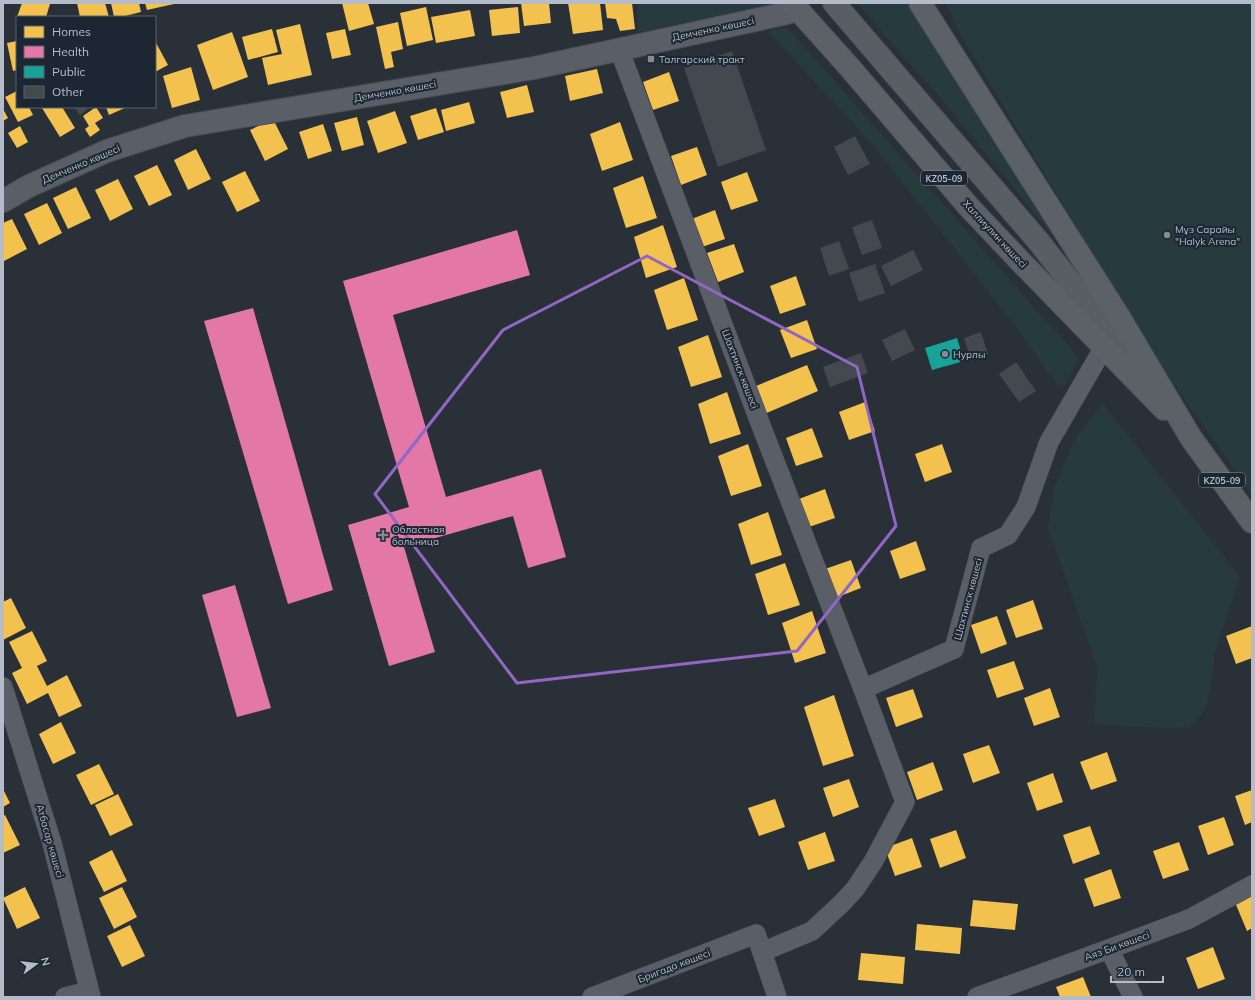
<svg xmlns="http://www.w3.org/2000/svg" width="1255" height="1000" viewBox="0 0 1255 1000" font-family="Mulish,sans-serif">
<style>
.green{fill:#273a3e}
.homes{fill:#f2c14e}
.health{fill:#e377a8}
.public{fill:#17a398}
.building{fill:#444950}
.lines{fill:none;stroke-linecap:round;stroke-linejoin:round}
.minor-casing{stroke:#484c53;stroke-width:20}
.tertiary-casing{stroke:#484c53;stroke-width:24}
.secondary-casing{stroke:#484c53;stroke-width:24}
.primary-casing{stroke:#484c55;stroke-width:24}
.minor{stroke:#5a5e66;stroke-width:19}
.tertiary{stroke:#5a5e66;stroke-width:22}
.secondary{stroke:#595d64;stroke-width:22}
.primary{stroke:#5c6168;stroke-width:22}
.marked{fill:none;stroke:#9266c3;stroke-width:3;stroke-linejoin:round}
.poi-dot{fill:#848b96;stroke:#1d2633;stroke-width:1.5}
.labels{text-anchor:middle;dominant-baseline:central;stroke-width:4;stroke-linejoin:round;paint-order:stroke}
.shield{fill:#1d2633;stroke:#878f9c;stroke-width:1}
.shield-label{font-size:9px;font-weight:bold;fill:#b4bcc9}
.street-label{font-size:10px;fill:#b4bcc9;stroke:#1d2633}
.poi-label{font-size:10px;fill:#b4bcc9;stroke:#1d2633;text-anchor:start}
</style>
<rect width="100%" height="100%" fill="#2a3038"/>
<!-- green -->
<g class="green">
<path d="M 637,3 L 765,3 L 769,6 L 639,32 Z"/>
<path d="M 857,3 L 906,3 L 988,132 L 1054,232 L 1051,234 L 953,113 Z"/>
<path d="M 946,3 L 1252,3 L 1252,494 L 1156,359 L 957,29 Z"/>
<path d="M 787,27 L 1078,357 L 1078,362 L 1065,385 L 1059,385 L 1054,381 L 1016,327 L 873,145 L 769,32 Z"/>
<path d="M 1103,404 L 1240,577 L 1215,652 L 1207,706 L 1190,728 L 1133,727 L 1094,723 L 1097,667 L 1048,527 L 1054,488 L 1076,437 Z"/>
</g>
<!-- homes -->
<g class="homes">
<path d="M 22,3 L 46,3 L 50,4 L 46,17 L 17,17 Z"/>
<path d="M 77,3 L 105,3 L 109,17 L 80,17 Z"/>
<path d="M 111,3 L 139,3 L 141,12 L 121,17 L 114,17 Z"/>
<path d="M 145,3 L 174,3 L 174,4 L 147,10 Z"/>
<path d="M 342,3 L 368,3 L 374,24 L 349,31 Z"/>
<path d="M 521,3 L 549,3 L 551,23 L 524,26 Z"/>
<path d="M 568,3 L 600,3 L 603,30 L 573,34 Z"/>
<path d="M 605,3 L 632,3 L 635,29 L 620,31 L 616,19 L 607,18 Z"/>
<path d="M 426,7 L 433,40 L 407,46 L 400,13 Z"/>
<path d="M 518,7 L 520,33 L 492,36 L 489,10 Z"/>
<path d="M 470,10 L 475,36 L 436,43 L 431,17 Z"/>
<path d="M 398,22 L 403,49 L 391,52 L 394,67 L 385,69 L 376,27 Z"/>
<path d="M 300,24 L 312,75 L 268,85 L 262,58 L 282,54 L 276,30 Z"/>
<path d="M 272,29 L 278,52 L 248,60 L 242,37 Z"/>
<path d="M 345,29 L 351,55 L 332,59 L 326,33 Z"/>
<path d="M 232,32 L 248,77 L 213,90 L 197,45 Z"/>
<path d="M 17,41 L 17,70 L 13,71 L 7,43 Z"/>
<path d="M 155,41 L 168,65 L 155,72 Z"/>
<path d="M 191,67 L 200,100 L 172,108 L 163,76 Z"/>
<path d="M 597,69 L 603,93 L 570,101 L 565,76 Z"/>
<path d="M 669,72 L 679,101 L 653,110 L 643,82 Z"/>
<path d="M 527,85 L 534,112 L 507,118 L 500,92 Z"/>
<path d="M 17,91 L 17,107 L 29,107 L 33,115 L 18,122 L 5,97 Z"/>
<path d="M 469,102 L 475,123 L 446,131 L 441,110 Z"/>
<path d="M 43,107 L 62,107 L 75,128 L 60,137 L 42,108 Z"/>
<path d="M 96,107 L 103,118 L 95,123 L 100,130 L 90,137 L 85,129 L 89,126 L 83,116 Z"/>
<path d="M 106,107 L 127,107 L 109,115 Z"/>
<path d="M 436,108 L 444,132 L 418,140 L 410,116 Z"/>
<path d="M 3,109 L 8,118 L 3,121 Z"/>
<path d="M 395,111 L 407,143 L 378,153 L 367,121 Z"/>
<path d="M 357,117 L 364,145 L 342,151 L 334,123 Z"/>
<path d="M 273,119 L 288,149 L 265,161 L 250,130 Z"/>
<path d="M 620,122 L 633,160 L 602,171 L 590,134 Z"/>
<path d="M 323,124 L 332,151 L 308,159 L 299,132 Z"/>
<path d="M 20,126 L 28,142 L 17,148 L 8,133 Z"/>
<path d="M 697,147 L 707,175 L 681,185 L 671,156 Z"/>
<path d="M 196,149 L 211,179 L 188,190 L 174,160 Z"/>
<path d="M 157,165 L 172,195 L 149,206 L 134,176 Z"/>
<path d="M 245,171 L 260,201 L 237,212 L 222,182 Z"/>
<path d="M 747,172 L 758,201 L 731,210 L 721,182 Z"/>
<path d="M 643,176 L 657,218 L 626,228 L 613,188 Z"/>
<path d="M 118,179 L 133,209 L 110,221 L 95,190 Z"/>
<path d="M 76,187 L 91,218 L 68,229 L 53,198 Z"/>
<path d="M 47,203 L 62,233 L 39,245 L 24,214 Z"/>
<path d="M 715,210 L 725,239 L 699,248 L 689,220 Z"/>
<path d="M 12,219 L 27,249 L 4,261 L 3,259 L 3,223 Z"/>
<path d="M 663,225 L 677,267 L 646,278 L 634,237 Z"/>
<path d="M 734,244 L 744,272 L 718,282 L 707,253 Z"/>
<path d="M 796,276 L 806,305 L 780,314 L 770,286 Z"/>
<path d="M 684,278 L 698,320 L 667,330 L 654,290 Z"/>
<path d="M 807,320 L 817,349 L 791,358 L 780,330 Z"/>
<path d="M 708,335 L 722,377 L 691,387 L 678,347 Z"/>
<path d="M 807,365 L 818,391 L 762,415 L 751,388 Z"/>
<path d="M 727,392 L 741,434 L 710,444 L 698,404 Z"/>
<path d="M 865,402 L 875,431 L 849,440 L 839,412 Z"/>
<path d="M 812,428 L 823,457 L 796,466 L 786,438 Z"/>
<path d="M 748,444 L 762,486 L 731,496 L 718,456 Z"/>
<path d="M 942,444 L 952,472 L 925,482 L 915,454 Z"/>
<path d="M 825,489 L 835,518 L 809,527 L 799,499 Z"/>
<path d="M 768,512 L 782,555 L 751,565 L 738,524 Z"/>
<path d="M 916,541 L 926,570 L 900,579 L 890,551 Z"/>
<path d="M 851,560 L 861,588 L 835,598 L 825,569 Z"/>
<path d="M 785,563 L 800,605 L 768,615 L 755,574 Z"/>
<path d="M 11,598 L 26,628 L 3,640 L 3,602 Z"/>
<path d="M 1033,600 L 1043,629 L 1016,638 L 1006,610 Z"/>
<path d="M 812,611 L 826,653 L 795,663 L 782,623 Z"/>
<path d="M 997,616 L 1007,644 L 981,654 L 971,625 Z"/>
<path d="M 1252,626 L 1252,658 L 1236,664 L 1226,636 Z"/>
<path d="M 32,631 L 47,661 L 37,666 L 47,686 L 67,675 L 82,706 L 59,717 L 48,693 L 27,704 L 12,673 L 22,668 L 9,642 Z"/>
<path d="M 1014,661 L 1024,689 L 997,698 L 987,670 Z"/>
<path d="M 1050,688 L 1060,717 L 1034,726 L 1024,698 Z"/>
<path d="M 913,689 L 923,717 L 896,727 L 886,698 Z"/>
<path d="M 834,695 L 854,756 L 823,766 L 804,707 Z"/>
<path d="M 61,722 L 76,753 L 53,764 L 39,734 Z"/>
<path d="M 989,745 L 1000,773 L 973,783 L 963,754 Z"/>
<path d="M 1107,752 L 1117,781 L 1091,790 L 1080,762 Z"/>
<path d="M 933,762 L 943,790 L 917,800 L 907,772 Z"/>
<path d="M 99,764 L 114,794 L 91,805 L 76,775 Z"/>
<path d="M 1053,773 L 1063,802 L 1037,811 L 1027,783 Z"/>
<path d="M 849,779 L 859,807 L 833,817 L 823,788 Z"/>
<path d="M 3,789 L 10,803 L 3,807 Z"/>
<path d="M 1252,790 L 1252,822 L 1245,825 L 1235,796 Z"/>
<path d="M 118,794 L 133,825 L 110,836 L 95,805 Z"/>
<path d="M 775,799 L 785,827 L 759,836 L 748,808 Z"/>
<path d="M 5,815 L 20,845 L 3,853 L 3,816 Z"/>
<path d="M 1224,817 L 1234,845 L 1208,855 L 1198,826 Z"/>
<path d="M 1090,826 L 1100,854 L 1073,864 L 1063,835 Z"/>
<path d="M 956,830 L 966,858 L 940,868 L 930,839 Z"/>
<path d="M 825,832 L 835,861 L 808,870 L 798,842 Z"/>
<path d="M 912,838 L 922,867 L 895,876 L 885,848 Z"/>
<path d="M 1179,842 L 1189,870 L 1163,879 L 1153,851 Z"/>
<path d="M 112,850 L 127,881 L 104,892 L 89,862 Z"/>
<path d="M 1111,869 L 1121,898 L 1094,907 L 1084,879 Z"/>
<path d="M 25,887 L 40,918 L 17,929 L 3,898 Z"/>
<path d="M 122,887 L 137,917 L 114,929 L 99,898 Z"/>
<path d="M 1252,892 L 1252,928 L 1247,931 L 1234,900 Z"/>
<path d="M 973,900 L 1018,904 L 1015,930 L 970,926 Z"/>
<path d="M 917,924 L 962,928 L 960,954 L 915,950 Z"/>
<path d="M 130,925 L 145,956 L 122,967 L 107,936 Z"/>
<path d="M 1213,947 L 1225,979 L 1198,989 L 1186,958 Z"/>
<path d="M 861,953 L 905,957 L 903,984 L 858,980 Z"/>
<path d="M 1083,977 L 1091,997 L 1060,997 L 1056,987 Z"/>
</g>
<!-- health -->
<g class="health">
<path d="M 517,230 L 530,275 L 393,315 L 446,497 L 541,469 L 566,557 L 528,568 L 513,516 L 404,547 L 435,652 L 389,666 L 348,525 L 409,507 L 343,281 Z"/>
<path d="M 253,308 L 333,590 L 288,604 L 204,321 Z"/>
<path d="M 235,585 L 271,708 L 237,717 L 202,595 Z"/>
</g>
<!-- public -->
<path class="public" d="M 957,338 L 964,361 L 932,370 L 925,348 Z"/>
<!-- building -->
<g class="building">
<path d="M 732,51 L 766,150 L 718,167 L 684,68 Z"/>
<path d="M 74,107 L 85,107 L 87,110 L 80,115 Z"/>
<path d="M 855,136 L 870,164 L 848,175 L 834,147 Z"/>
<path d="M 872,220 L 882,248 L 862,255 L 852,227 Z"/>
<path d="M 839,241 L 849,269 L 829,276 L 820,248 Z"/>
<path d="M 913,250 L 923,270 L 891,286 L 881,266 Z"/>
<path d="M 875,264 L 885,293 L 859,302 L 849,273 Z"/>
<path d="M 905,329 L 915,350 L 892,361 L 882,340 Z"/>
<path d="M 981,332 L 988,354 L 971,360 L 964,338 Z"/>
<path d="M 861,353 L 868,373 L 830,387 L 823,367 Z"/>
<path d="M 1016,362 L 1036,391 L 1019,402 L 999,374 Z"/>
</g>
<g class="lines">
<!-- minor casing -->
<g class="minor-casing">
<g id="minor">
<path d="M 619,49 L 762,428 L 863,689 L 905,802 L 873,862 L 855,889 L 841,904 L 812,931 L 762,952"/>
<path d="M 3,687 L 52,843 L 91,997"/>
<path d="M 863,689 L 954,649 L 981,548 L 1008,535 L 1026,507 L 1049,442 L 1104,347"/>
<path d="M 1109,949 L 1133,997"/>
<path d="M 65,997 L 89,991"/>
<path d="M 592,997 L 756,934 L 777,997"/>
<path d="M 977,997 L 1109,949 L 1189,919 L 1252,885"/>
</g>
</g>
<!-- tertiary casing -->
<g class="tertiary-casing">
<path id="tertiary" d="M 3,201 L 29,186 L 107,151 L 185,126 L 534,68 L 783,14 L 797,10"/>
</g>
<!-- secondary casing -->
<g class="secondary-casing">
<path id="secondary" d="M 834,3 L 1039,242 L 1146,379"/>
</g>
<!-- primary casing -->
<g class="primary-casing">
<g id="primary">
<path d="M 792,3 L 851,69 L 968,206 L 1019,260 L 1164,409"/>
<path d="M 920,3 L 1121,320 L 1191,438 L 1252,522"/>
</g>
</g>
<!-- minor -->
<use href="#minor" class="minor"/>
<!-- tertiary -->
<use href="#tertiary" class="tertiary"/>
<!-- secondary -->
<use href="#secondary" class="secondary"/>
<!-- primary -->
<use href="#primary" class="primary"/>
</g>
<!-- marked area -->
<path class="marked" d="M 647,256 L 857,367 L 896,526 L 797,651 L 517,683 L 375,494 L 503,330 Z"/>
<!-- markers -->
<g class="poi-dot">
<rect x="647" y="55" width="8" height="8" rx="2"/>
<circle cx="1167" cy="235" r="4"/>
<circle cx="945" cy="354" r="4"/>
<path d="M381 529h4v4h4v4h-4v4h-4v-4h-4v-4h4z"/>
</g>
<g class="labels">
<!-- shield labels -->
<g class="shield">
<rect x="921" y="171" width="46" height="14" rx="3"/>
<rect x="1199" y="473" width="46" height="14" rx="3"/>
</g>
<g class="shield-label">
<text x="944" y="178">KZ05-09</text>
<text x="1222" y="480">KZ05-09</text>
</g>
<!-- street labels -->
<g class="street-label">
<text transform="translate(713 29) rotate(-12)">Демченко көшесі</text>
<text transform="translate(395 91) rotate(-10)">Демченко көшесі</text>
<text transform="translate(81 164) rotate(-23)">Демченко көшесі</text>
<text transform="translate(995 234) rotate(47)">Халлиулин көшесі</text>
<text transform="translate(740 369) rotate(69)">Шахтинск көшесі</text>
<text transform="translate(968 599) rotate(-75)">Шахтинск көшесі</text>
<text transform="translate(50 841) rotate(74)">Атбасар көшесі</text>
<text transform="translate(1117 946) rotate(-20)">Аяз Би көшесі</text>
<text transform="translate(674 966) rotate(-21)">Бригада көшесі</text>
</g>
<!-- poi labels -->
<g class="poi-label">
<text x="659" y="59">Талгарский тракт</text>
<text x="1175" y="229">Мұз Сарайы<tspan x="1175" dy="12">"Halyk Arena"</tspan></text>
<text x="953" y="354">Нурлы</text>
<text x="392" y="529">Областная<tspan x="392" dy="12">больница</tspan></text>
</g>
</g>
<!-- border -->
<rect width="1255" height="1000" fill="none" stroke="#b4bcc9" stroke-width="8"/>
<!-- legend -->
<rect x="16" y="16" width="140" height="92" fill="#1d2633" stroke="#59626f"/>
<rect x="24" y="26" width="20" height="12" fill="#f2c14e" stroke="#59626f"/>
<text x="52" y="36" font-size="12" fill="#b4bcc9">Homes</text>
<rect x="24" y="46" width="20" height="12" fill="#e377a8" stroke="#59626f"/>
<text x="52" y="56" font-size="12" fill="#b4bcc9">Health</text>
<rect x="24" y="66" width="20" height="12" fill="#17a398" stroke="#59626f"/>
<text x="52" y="76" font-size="12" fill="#b4bcc9">Public</text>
<rect x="24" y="86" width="20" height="12" fill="#444950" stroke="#59626f"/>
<text x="52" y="96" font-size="12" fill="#b4bcc9">Other</text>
<!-- north arrow -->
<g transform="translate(36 964) rotate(75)" stroke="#1d2633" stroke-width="3" paint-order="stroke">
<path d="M0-3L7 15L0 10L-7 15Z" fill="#b4bcc9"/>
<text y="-6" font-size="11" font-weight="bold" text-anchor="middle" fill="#b4bcc9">N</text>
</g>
<!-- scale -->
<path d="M1111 976v6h52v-6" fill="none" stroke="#b4bcc9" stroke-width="2"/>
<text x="1117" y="976" font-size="12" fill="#b4bcc9" stroke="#1d2633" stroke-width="3" paint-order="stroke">20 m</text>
</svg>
